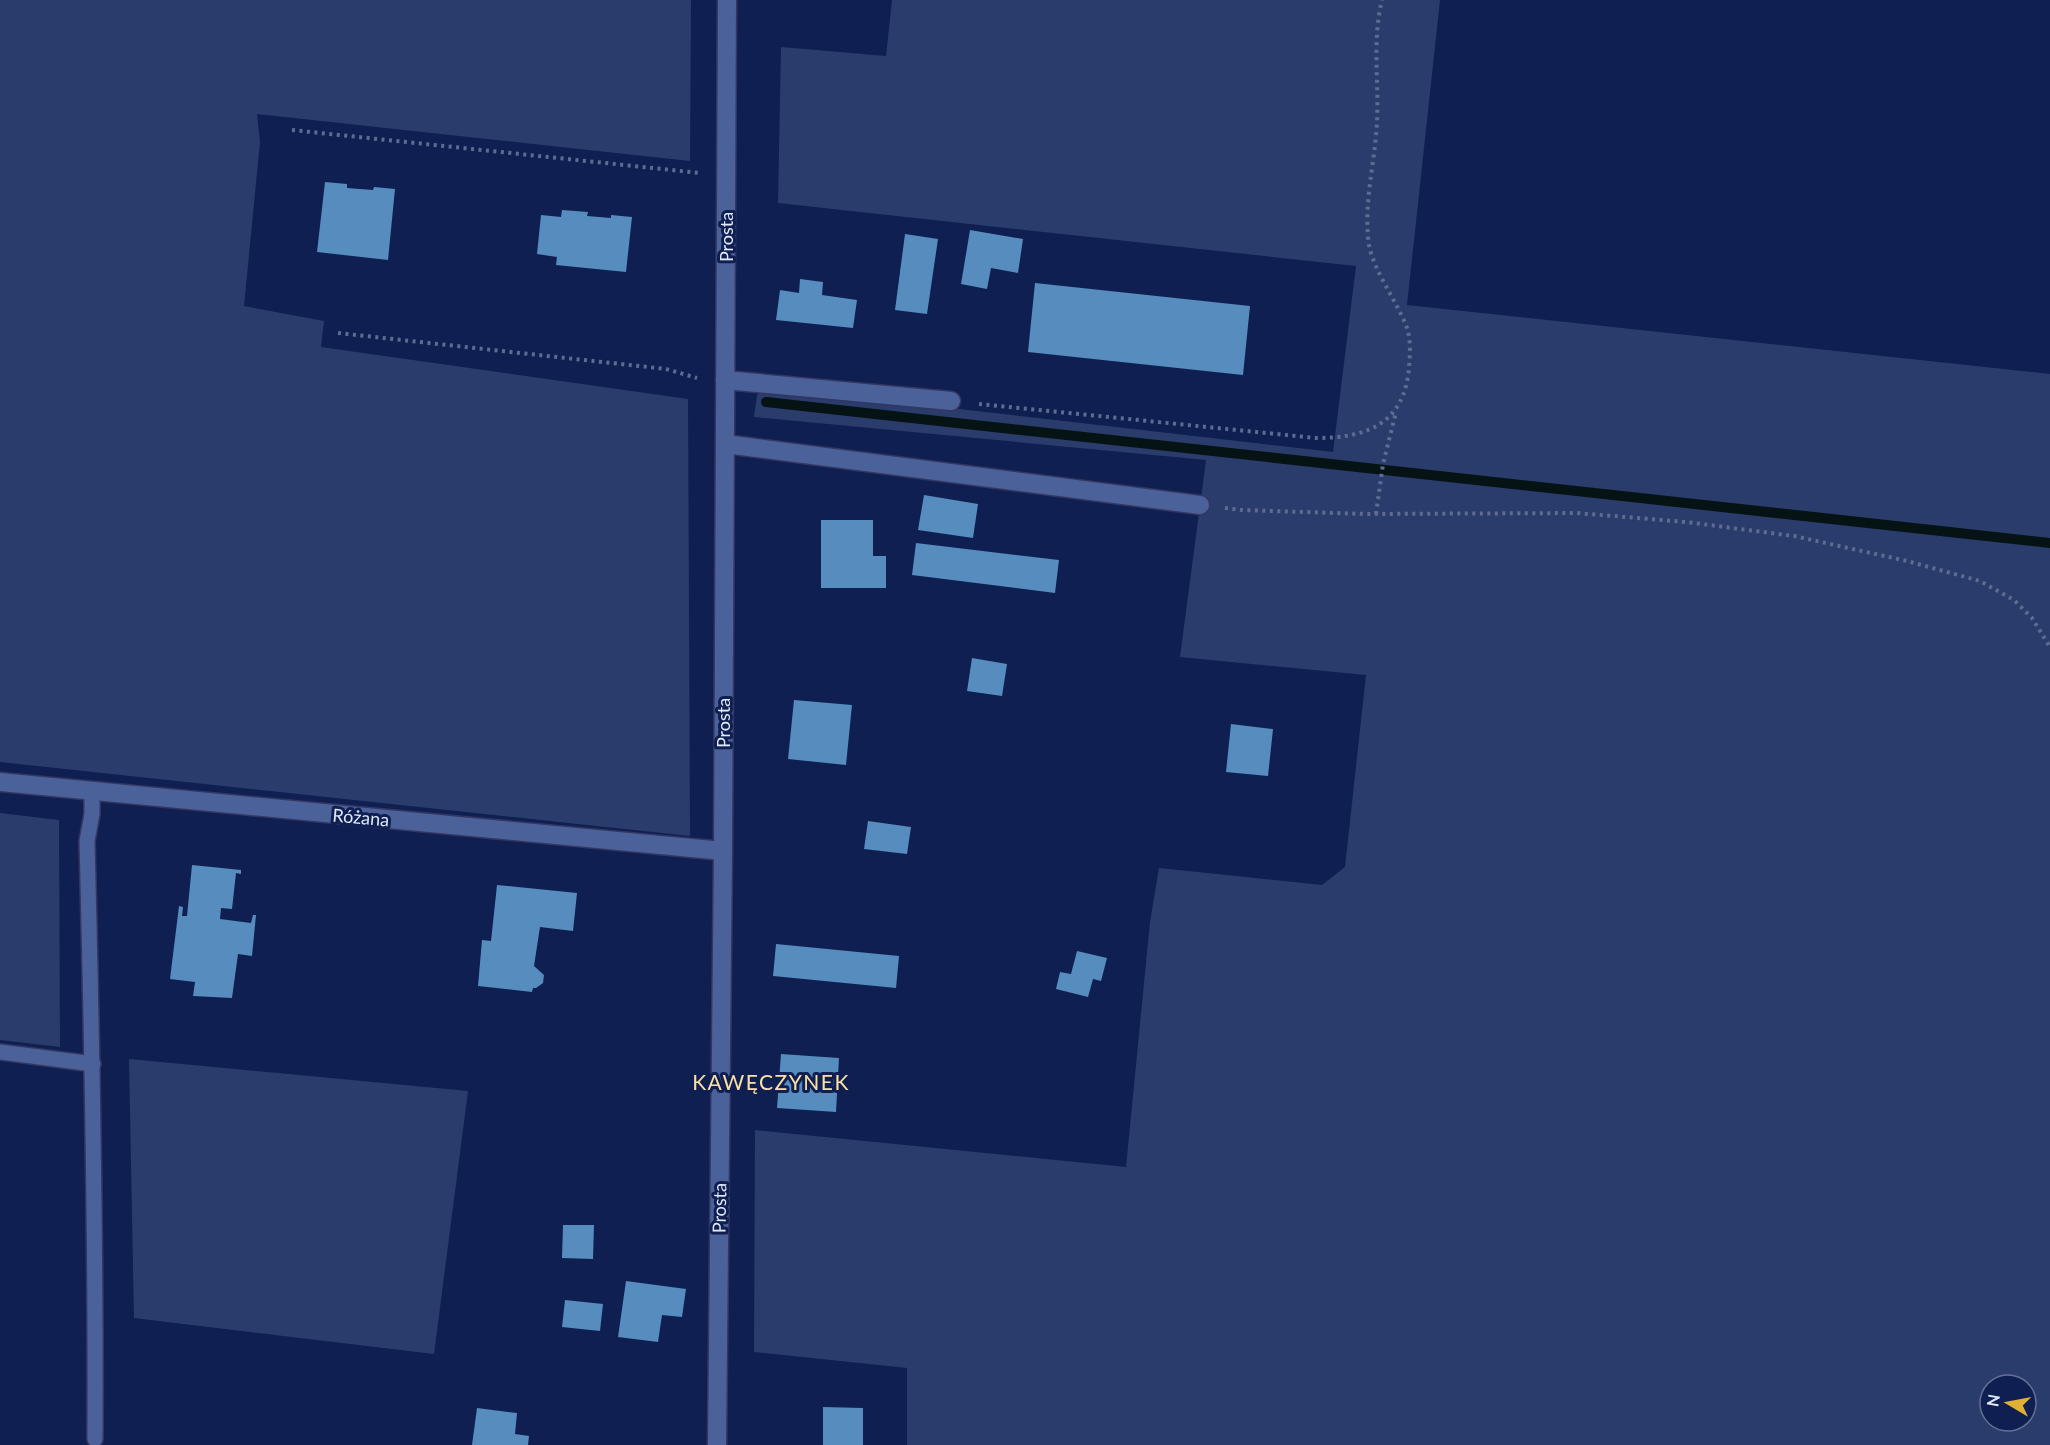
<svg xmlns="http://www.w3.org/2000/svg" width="2050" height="1445" viewBox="0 0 2050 1445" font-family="Lato,sans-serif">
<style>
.green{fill:#2a3c6c;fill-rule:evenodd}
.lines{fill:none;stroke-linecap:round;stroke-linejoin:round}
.stream{stroke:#061314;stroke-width:10}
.building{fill:#568dbe}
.service-casing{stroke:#333661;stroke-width:18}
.minor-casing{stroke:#333661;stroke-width:21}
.tertiary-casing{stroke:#333661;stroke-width:21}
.path{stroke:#5e6c92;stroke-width:4;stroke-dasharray:3 4.5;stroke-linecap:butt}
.service{stroke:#4b619a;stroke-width:15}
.minor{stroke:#4b619a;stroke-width:18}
.tertiary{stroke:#4b619a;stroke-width:18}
.labels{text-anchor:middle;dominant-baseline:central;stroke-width:6;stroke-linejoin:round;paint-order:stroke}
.street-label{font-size:18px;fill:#e0e9fc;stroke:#0f1f51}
.quarter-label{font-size:21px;letter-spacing:1.5px;fill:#fae0a6;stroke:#0f1f51}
</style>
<rect width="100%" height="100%" fill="#0f1f51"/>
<!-- green -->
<g class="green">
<path d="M 0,0 L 691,0 L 690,161 L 257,114 L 260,142 L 244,306 L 324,321 L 321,347 L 688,399 L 690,836 L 0,762 Z"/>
<path d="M 892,0 L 1440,0 L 1407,305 L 2050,374 L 2050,1445 L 907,1445 L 907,1368 L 754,1352 L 755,1130 L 1126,1167 L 1150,922 L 1159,868 L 1322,885 L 1345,867 L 1366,675 L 1180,657 L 1206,460 L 754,417 L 757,395 L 768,387 L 1333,452 L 1356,266 L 778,203 L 781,47 L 886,56 ZM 1990,1385 L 2026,1385 L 2026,1421 L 1990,1421 Z"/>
<path d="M 0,813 L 59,820 L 60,1047 L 0,1040 Z"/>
<path d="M 129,1059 L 468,1091 L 434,1354 L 134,1318 Z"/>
</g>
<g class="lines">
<!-- stream -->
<path class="stream" d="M 766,402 L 2050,543"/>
</g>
<!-- building -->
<g class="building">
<path d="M 325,182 L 347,184 L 347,188 L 373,190 L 374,187 L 395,189 L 388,260 L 317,252 Z"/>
<path d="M 562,210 L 588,212 L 587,216 L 611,218 L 611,215 L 632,217 L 626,272 L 556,265 L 557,257 L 537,254 L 541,215 L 561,217 Z"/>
<path d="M 970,230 L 1023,239 L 1018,273 L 991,268 L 987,289 L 961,284 Z"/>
<path d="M 905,234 L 938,239 L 927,314 L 895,310 Z"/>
<path d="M 800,279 L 823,282 L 822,295 L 857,300 L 853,328 L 776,320 L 780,290 L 799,293 Z"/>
<path d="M 1035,283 L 1250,306 L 1243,375 L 1028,352 Z"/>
<path d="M 924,495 L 978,504 L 973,538 L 918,530 Z"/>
<path d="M 821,520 L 873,520 L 873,556 L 886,556 L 886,588 L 821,588 Z"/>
<path d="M 916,543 L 1059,560 L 1055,593 L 912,575 Z"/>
<path d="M 972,658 L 1007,664 L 1002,696 L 967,691 Z"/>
<path d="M 794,700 L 852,705 L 846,765 L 788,759 Z"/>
<path d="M 1231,724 L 1273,729 L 1268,776 L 1226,772 Z"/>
<path d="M 868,821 L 911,827 L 907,854 L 864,849 Z"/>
<path d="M 192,865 L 241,870 L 241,874 L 236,873 L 232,909 L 221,908 L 220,919 L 251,923 L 253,915 L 256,915 L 252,956 L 238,954 L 232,998 L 193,996 L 195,982 L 170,979 L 179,906 L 183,907 L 182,916 L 187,916 Z"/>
<path d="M 497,885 L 577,893 L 573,931 L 540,927 L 534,966 L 544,975 L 543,983 L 536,988 L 533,988 L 532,992 L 478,986 L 482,940 L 491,941 Z"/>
<path d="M 776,944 L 899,956 L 896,988 L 773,976 Z"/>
<path d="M 1077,951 L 1107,958 L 1101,981 L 1093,979 L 1088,997 L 1056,989 L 1060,972 L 1071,974 Z"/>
<path d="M 781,1054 L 839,1058 L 836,1112 L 777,1108 Z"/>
<path d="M 563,1225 L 594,1225 L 593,1259 L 562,1258 Z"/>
<path d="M 626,1281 L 686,1289 L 682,1317 L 662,1315 L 658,1342 L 618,1337 Z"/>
<path d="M 565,1300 L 603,1304 L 600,1331 L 562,1327 Z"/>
<path d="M 823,1407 L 863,1408 L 863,1445 L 823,1445 Z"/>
<path d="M 477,1408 L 517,1413 L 515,1434 L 529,1436 L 528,1445 L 472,1445 Z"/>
</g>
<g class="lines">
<!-- service casing -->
<g class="service-casing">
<g id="service">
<path d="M 92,792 L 92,814 L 87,841 C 92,1041 96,1240 95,1439"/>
<path d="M 0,1052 L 93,1064"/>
</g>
</g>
<!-- minor casing -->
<g class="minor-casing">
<g id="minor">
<path d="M 725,380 L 951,401"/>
<path d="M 725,444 L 1200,505"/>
<path d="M 0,782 L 723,851"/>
</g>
</g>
<!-- tertiary casing -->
<g class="tertiary-casing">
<path id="tertiary" d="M 717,1445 L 723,851 L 727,0"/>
</g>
<!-- path -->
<g class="path">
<path d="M 292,130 L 700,173"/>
<path d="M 338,333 L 666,369 L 697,378"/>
<path d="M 979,404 L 1316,438 C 1367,438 1404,424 1409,368 C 1410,355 1411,340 1407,328 C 1397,301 1374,272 1369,245 C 1363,204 1375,163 1377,122 C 1379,81 1372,40 1382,0"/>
<path d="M 1225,508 L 1241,510 L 1367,514 L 1577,513 L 1686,522 L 1794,536 L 1907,561 L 1980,581 L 2014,600 L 2032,618 L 2050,647"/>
<path d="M 1376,514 L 1383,464 L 1396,412"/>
</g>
<!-- service -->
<use href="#service" class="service"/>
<!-- minor -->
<use href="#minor" class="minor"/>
<!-- tertiary -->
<use href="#tertiary" class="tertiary"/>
</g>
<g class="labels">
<!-- street labels -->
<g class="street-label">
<text transform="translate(726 237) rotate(-90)">Prosta</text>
<text transform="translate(723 723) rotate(-90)">Prosta</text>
<text transform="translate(361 817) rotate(5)">Różana</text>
<text transform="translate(719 1208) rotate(-89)">Prosta</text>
</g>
<!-- quarter labels -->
<g class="quarter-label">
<text x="771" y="1081">KAWĘCZYNEK</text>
</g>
</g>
<!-- north arrow -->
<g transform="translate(2008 1403) rotate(280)"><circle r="28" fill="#0f1f51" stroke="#637095" stroke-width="1.5"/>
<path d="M0-4.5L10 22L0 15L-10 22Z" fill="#dfb034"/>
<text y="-9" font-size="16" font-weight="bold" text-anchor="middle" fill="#e0e9fc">N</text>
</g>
</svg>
